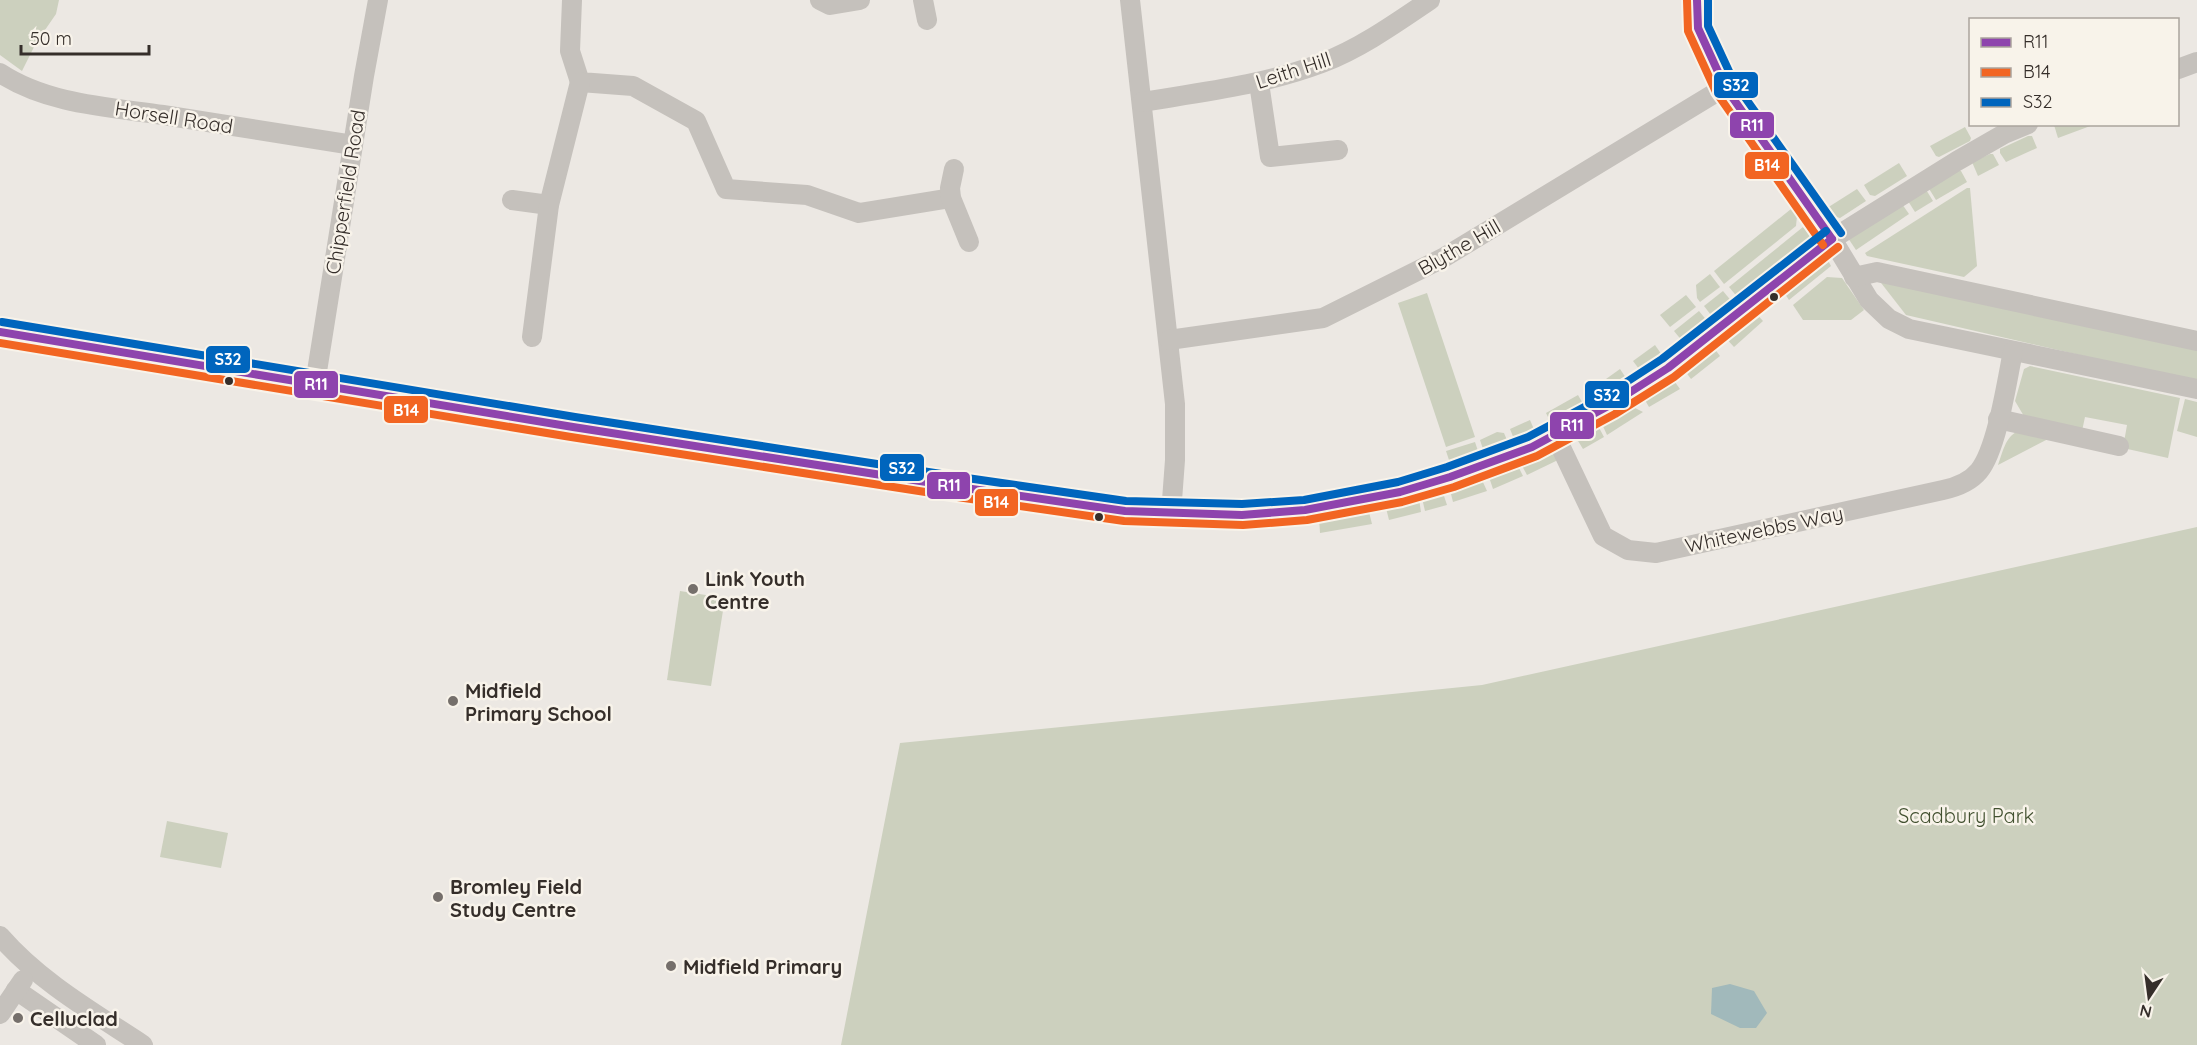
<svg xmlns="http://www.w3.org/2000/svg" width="2197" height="1045" viewBox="0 0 2197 1045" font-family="Quicksand,sans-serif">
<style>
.green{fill:#ccd0be}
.water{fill:#a1b9bb}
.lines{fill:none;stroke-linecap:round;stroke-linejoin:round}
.minor{stroke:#c5c1bc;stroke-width:20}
.bus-1-casing{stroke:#f8f3ea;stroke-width:12}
.bus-2-casing{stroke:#f8f3ea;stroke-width:12}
.bus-3-casing{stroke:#f8f3ea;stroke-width:12}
.bus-1{stroke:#8e44ad;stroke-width:8}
.bus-2{stroke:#f26522;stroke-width:8}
.bus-3{stroke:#0065bd;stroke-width:8}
.bus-dot{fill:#352e2a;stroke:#f8f3ea;stroke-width:2}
.poi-dot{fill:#756f6b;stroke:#f8f3ea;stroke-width:2}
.labels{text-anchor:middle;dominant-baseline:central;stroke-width:5;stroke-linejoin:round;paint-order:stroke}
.street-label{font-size:20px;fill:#352e2a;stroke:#f8f3ea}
.poi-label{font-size:20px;font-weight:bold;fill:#352e2a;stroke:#f8f3ea;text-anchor:start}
.park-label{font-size:20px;fill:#425130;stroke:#f8f3ea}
.line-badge{stroke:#f8f3ea;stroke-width:2}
.badge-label{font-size:16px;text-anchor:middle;font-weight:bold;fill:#fff}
</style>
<rect width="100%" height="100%" fill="#ece8e3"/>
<!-- green -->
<g class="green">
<path d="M 0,0 L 59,0 L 56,14 L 36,43 L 22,71 L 0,55 Z"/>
<path d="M 2054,125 L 2054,124 L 2093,125 L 2058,138 Z"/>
<path d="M 1965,127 L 1971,138 L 1970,141 L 1939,157 L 1936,156 L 1930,146 Z"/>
<path d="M 2028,136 L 2032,136 L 2037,148 L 2006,162 L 2000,153 L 2000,149 Z"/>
<path d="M 1990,154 L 1993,154 L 1999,165 L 1978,176 L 1972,162 Z"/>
<path d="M 1899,163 L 1907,176 L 1875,196 L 1870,195 L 1864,185 Z"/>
<path d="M 1956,170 L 1961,171 L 1967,182 L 1936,200 L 1928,187 Z"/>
<path d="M 1925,188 L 1933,201 L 1915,212 L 1908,201 Z"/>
<path d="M 1967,188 L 1970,188 L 1977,266 L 1964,277 L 1867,256 L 1865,253 Z"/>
<path d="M 1857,189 L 1866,201 L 1840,218 L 1833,216 L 1827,208 Z"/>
<path d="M 1902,204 L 1909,214 L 1856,250 L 1848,238 Z"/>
<path d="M 1791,209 L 1797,216 L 1796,226 L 1724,284 L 1714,271 Z"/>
<path d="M 1803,227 L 1813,239 L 1739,299 L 1729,287 Z"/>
<path d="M 1825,255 L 1831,266 L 1789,300 L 1781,288 Z"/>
<path d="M 1710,274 L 1720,287 L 1700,302 L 1697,298 L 1696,285 Z"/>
<path d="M 1827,277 L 1842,278 L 1864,310 L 1851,320 L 1803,320 L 1793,305 Z"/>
<path d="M 1878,279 L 2197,346 L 2197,382 L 1906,315 Z"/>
<path d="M 1723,291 L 1733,303 L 1714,319 L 1704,306 Z"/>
<path d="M 1427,293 L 1475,437 L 1446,447 L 1398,303 Z"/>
<path d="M 1686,295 L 1696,307 L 1670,327 L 1660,315 Z"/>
<path d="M 1753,310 L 1763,321 L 1734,347 L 1723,335 Z"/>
<path d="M 1699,311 L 1708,322 L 1683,342 L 1674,331 Z"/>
<path d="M 1711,344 L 1720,356 L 1691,379 L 1682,367 Z"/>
<path d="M 1655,345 L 1662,355 L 1661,359 L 1642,373 L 1633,361 Z"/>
<path d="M 2030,366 L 2180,398 L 2168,458 L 2123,448 L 2127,425 L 2085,417 L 2082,431 L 2025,418 L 2015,401 L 2024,369 Z"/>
<path d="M 1620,369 L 1628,381 L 1626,384 L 1602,400 L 1597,398 L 1592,389 Z"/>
<path d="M 1668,378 L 1672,378 L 1680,389 L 1649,407 L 1642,395 Z"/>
<path d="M 1578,395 L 1586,409 L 1553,427 L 1546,413 Z"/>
<path d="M 2185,399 L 2197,402 L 2197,437 L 2177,431 Z"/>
<path d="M 1629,405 L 1643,412 L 1607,435 L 1601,422 Z"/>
<path d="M 1530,420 L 1536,434 L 1516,444 L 1510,429 Z"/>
<path d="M 1597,424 L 1604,437 L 1583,449 L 1575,436 Z"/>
<path d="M 2018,431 L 2048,439 L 1998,465 C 2003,452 2005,437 2018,431 Z"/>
<path d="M 1497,432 L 1504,433 L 1509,445 L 1485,455 L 1480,440 Z"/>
<path d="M 1475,442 L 1480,457 L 1451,466 L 1446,451 Z"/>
<path d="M 1543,451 L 1554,455 L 1558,460 L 1527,475 L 1520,462 Z"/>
<path d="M 1517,464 L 1523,476 L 1493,489 L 1489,477 L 1491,473 Z"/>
<path d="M 1478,478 L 1482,480 L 1487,491 L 1453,502 L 1450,490 L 1452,487 Z"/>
<path d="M 1440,491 L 1443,493 L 1447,505 L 1425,511 L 1422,498 L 1423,496 Z"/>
<path d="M 1415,498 L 1419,499 L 1421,512 L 1389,520 L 1386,508 L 1387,505 Z"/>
<path d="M 1365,510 L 1369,512 L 1372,524 L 1320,533 L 1319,518 Z"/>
<path d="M 2197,527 L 2197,1045 L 841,1045 L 900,743 L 1482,685 Z"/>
<path d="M 680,591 L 725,598 L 711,686 L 667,680 Z"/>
<path d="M 167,821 L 228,833 L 221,868 L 160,857 Z"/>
</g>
<!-- water -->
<path class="water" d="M 1730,984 L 1754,991 L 1767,1013 L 1756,1028 L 1740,1028 L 1711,1014 L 1712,988 Z"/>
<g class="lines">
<!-- minor -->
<g class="minor">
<path d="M 572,0 L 570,51 L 580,82 L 633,86 L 696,121 L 726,189 L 807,195 L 859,213 L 951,198"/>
<path d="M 820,0 L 830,5 L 860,0"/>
<path d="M 923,0 L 927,20"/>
<path d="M 1130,0 L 1175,404 L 1175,460 L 1171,514"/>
<path d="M 1697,0 L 1698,28 L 1725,87 L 1832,239 L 1869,300 L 1889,319 L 1909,329 L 2197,389"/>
<path d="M 2178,69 L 2197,62"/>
<path d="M 0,73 C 47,104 108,107 163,115 C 226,125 289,135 353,145"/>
<path d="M 1259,83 L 1270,157 L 1338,150"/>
<path d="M 1142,102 C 1203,92 1264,85 1322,63 C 1361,48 1396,23 1430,0"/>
<path d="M 954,169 L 950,188 L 951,198 L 969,242"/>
<path d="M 512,200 L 549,205"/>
<path d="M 1854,277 L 1877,272 L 2197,341"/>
<path d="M 0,332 L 573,427 L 1125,511 L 1242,515 L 1305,510 L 1400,492 L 1486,464 L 1532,447 L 1555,435 L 1610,405 L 1668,368 L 1832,239 L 1957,161 L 2004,134 L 2028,124"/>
<path d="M 532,337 L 549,205 L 580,82"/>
<path d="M 1169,340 L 1323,318 L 1443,258 L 1725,87"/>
<path d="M 315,384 L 364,76 L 378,0"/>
<path d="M 1998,419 L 2119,446"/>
<path d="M 1555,435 L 1603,536 L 1628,550 L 1656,553 L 1943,490 C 1957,487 1970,482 1979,471 C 1997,449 2007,381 2013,351"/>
<path d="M 0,936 C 40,982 93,1012 143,1045"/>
<path d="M 16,990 L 96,1045"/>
<path d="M 0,1014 L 23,980"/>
</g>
<!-- bus-1 casing -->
<g class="bus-1-casing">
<g id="bus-1">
<path d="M 1697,0 L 1698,28 L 1725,87 L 1832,239"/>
<path d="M 0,332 L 573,427 L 965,488 L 1125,511 L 1242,515 L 1305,510 L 1400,492 L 1450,477 L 1532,447 L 1610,405 L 1668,368 L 1832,239"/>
</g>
</g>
<!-- bus-2 casing -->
<g class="bus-2-casing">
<g id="bus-2">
<path d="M 1687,0 L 1688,31 L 1716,92 L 1823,245"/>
<path d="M 0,343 L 571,437 L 964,498 L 1124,521 L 1243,525 L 1307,520 L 1402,502 L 1454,487 L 1537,456 L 1615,414 L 1674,377 L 1838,247"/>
</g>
</g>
<!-- bus-3 casing -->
<g class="bus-3-casing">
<g id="bus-3">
<path d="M 1708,0 L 1708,26 L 1734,82 L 1841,233"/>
<path d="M 2,322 L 575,417 L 967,478 L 1126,501 L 1242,504 L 1304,500 L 1398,482 L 1447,467 L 1528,437 L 1605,396 L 1662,359 L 1826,231"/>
</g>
</g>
<!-- bus-1 -->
<use href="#bus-1" class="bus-1"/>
<!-- bus-2 -->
<use href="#bus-2" class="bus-2"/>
<!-- bus-3 -->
<use href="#bus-3" class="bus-3"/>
</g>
<!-- markers -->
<g class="bus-dot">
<circle cx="1774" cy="297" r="5"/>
<circle cx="229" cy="381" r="5"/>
<circle cx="1099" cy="517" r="5"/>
</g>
<g class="poi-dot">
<circle cx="693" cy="589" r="6"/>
<circle cx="453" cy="701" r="6"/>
<circle cx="438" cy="897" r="6"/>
<circle cx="671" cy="966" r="6"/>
<circle cx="18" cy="1018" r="6"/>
</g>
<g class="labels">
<!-- street labels -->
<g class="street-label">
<text transform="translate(1293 70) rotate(-18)">Leith Hill</text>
<text transform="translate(174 117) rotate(9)">Horsell Road</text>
<text transform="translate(345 192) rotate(-81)">Chipperfield Road</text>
<text transform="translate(1459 247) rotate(-30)">Blythe Hill</text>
<text transform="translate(1764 529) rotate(-12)">Whitewebbs Way</text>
</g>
<!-- poi labels -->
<g class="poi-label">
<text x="705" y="578">Link Youth<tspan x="705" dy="23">Centre</tspan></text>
<text x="465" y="690">Midfield<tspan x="465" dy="23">Primary School</tspan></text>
<text x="450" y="886">Bromley Field<tspan x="450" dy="23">Study Centre</tspan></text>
<text x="683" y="966">Midfield Primary</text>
<text x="30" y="1018">Celluclad</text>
</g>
<!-- park labels -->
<g class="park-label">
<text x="1966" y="815">Scadbury Park</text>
</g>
</g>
<g class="line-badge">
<rect x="1713" y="71" width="46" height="28" rx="6" fill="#0065bd"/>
<rect x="1729" y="111" width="46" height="28" rx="6" fill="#8e44ad"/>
<rect x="1744" y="151" width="46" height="29" rx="6" fill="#f26522"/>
<rect x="205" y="345" width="46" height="29" rx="6" fill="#0065bd"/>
<rect x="293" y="370" width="46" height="29" rx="6" fill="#8e44ad"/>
<rect x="1584" y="380" width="46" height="29" rx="6" fill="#0065bd"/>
<rect x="383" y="395" width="46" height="29" rx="6" fill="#f26522"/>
<rect x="1549" y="411" width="46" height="29" rx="6" fill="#8e44ad"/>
<rect x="879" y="453" width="46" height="29" rx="6" fill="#0065bd"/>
<rect x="926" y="471" width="45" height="29" rx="6" fill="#8e44ad"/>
<rect x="974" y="488" width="45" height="29" rx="6" fill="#f26522"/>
</g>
<g class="badge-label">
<text x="1736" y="91">S32</text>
<text x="1752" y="131">R11</text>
<text x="1767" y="171">B14</text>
<text x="228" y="365">S32</text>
<text x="316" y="390">R11</text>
<text x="1607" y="401">S32</text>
<text x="406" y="416">B14</text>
<text x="1572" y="431">R11</text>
<text x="902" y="474">S32</text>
<text x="949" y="491">R11</text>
<text x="996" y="508">B14</text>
</g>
<!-- legend -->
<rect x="1969" y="18" width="210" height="108" fill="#f8f3ea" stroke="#aaa49d" stroke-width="1.5"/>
<rect x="1981" y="38" width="30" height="9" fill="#8e44ad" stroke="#aaa49d" stroke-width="1.5"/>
<text x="2023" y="48" font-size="18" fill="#352e2a">R11</text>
<rect x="1981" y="68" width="30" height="9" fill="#f26522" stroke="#aaa49d" stroke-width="1.5"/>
<text x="2023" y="78" font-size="18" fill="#352e2a">B14</text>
<rect x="1981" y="98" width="30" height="9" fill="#0065bd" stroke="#aaa49d" stroke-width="1.5"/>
<text x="2023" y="108" font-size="18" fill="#352e2a">S32</text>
<!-- north arrow -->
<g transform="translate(2149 997) rotate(193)" stroke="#f8f3ea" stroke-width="4.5" paint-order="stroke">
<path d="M0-4.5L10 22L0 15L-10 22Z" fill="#352e2a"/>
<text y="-9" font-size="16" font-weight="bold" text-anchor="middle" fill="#352e2a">N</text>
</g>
<!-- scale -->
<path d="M21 45v9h128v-9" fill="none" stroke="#352e2a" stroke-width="3"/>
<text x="30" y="45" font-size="18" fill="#352e2a" stroke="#f8f3ea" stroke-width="4.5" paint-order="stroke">50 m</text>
</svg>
